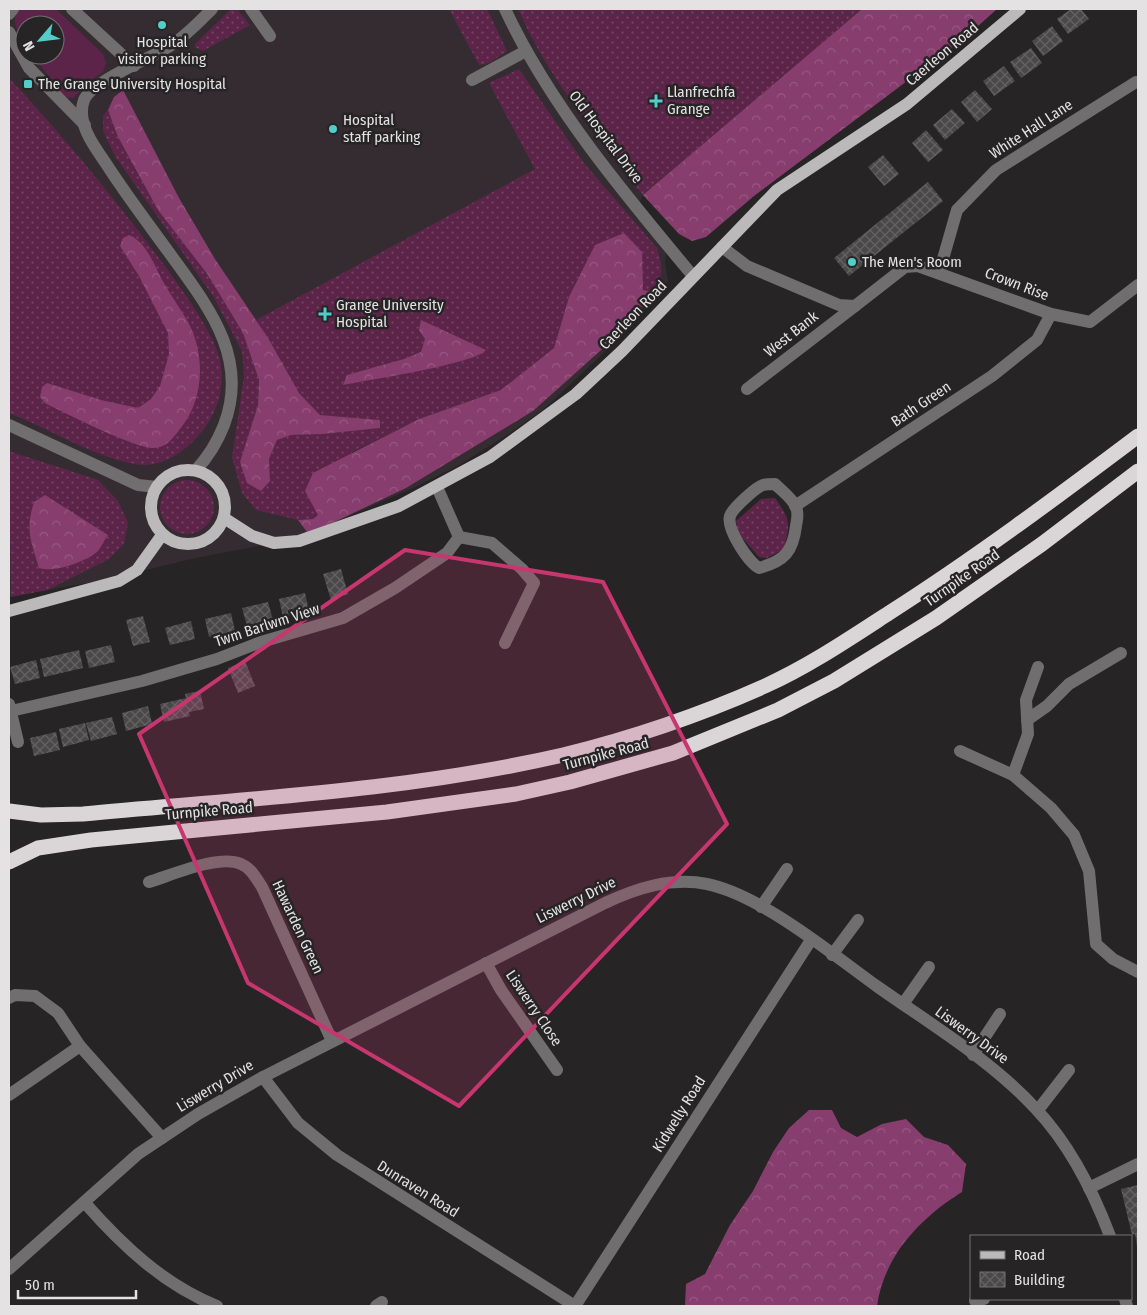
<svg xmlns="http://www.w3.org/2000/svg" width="1147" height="1315" viewBox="0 0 1147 1315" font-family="'Fira Sans Condensed',sans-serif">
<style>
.built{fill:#342c30;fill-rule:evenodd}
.grass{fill:url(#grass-dots)}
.forest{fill:url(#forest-crowns)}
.garden{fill:#5d2449}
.building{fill:url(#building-cross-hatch)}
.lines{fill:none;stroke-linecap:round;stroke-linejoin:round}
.minor{stroke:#706e6f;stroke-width:12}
.major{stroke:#bcb9ba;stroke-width:12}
.highway{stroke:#dad6d8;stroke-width:15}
.marked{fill:#c7366f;fill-opacity:0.2;stroke:#c7366f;stroke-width:4;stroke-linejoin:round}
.poi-dot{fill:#53cdca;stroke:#262425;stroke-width:2}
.labels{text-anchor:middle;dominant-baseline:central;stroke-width:5;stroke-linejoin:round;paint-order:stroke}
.poi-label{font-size:15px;fill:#e4e2e3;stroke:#262425;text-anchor:start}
.street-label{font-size:15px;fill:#e4e2e3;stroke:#262425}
</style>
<defs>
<pattern id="grass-dots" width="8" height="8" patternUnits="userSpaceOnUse" patternTransform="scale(1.25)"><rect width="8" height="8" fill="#5d2449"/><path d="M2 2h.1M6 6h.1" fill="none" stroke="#744463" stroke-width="1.8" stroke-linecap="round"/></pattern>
<pattern id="forest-crowns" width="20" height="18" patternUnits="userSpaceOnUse" patternTransform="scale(1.25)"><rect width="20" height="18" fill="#873d6d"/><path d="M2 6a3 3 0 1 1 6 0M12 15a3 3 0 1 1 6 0" fill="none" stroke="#985982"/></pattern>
<pattern id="building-cross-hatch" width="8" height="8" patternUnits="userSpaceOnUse" patternTransform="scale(1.25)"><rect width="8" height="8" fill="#4b484a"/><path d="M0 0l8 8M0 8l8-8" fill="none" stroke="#656264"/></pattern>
</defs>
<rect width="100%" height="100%" fill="#262425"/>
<!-- built -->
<path class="built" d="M 9,9 L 862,9 L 643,195 L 638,207 L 667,244 L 665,263 L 668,281 L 627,331 L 544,409 L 507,435 L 459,465 L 411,489 L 326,526 L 274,543 L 196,558 L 99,581 L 9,597 ZM 25,25 L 55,25 L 55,55 L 25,55 Z"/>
<!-- grass -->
<g class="grass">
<path d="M 231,9 L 237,9 L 250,25 L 203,51 L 195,47 L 195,44 Z"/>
<path d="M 449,9 L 487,9 L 507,51 L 489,63 L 479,65 Z"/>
<path d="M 518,9 L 862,9 L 643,195 C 597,136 548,78 518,9 Z"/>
<path d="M 519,69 L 584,163 L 657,248 C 662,265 664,277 655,292 L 643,290 L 569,297 L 554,348 L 501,390 L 419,419 L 352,452 L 318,515 L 313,519 L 298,520 L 256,510 L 242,493 L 232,458 L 244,376 L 242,351 L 213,296 L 115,156 L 103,131 L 103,115 L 108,110 L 118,137 L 158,210 L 208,275 L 243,333 L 259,380 L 258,405 L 240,462 L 270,481 L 269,459 L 277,440 L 291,435 L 323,434 L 380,428 L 380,420 L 320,415 L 299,393 L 256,320 L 535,169 L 489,83 Z"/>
<path d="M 9,78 C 67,140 120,205 170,273 C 186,296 217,337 221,365 C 224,393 216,417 197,437 C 182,454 159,469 134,464 C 90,455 50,429 9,413 Z"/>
<path d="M 9,451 L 98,480 L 118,501 L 128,523 L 124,544 L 109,559 L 47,590 L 11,597 Z"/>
<circle cx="187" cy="507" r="27"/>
<path d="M 775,498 C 791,520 790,523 784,549 L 767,558 L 759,557 L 738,533 L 736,521 L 761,499 Z"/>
</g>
<!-- forest -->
<g class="forest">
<path d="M 862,9 L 997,9 L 967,36 L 754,196 L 706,237 L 692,241 L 679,234 L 643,195 Z"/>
<path d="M 123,90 L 179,198 L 215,259 L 268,338 L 299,393 L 320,415 L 380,420 L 380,428 L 323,434 L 291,435 L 277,440 L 269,459 L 270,481 L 261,491 L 247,483 L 240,462 L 258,405 L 259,380 L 243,333 L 208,275 L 158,210 L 118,137 L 108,110 L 114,97 Z"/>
<path d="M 624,233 L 642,252 L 643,290 L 655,292 L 619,334 L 533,411 L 406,488 L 326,526 L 307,532 L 298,520 L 313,519 L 318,515 L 305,491 L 313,473 L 419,419 L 501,390 L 554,348 L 569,297 L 595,245 Z"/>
<path d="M 129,235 C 146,242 154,264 162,280 C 170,294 180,308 188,322 C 206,355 204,400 180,429 C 173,438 166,448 154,448 C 136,449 65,413 45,403 L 40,397 L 42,387 L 47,383 L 101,400 L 138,408 L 151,399 L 160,386 L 169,354 L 168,333 L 139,276 L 120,246 L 123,238 Z"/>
<path d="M 421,320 L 486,350 C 475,364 367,380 343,385 L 347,375 L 404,359 L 421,352 L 425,339 L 419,330 Z"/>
<path d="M 45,495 L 108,535 C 104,540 101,548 97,552 C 84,562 55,573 39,568 C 31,540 25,531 34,502 Z"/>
<path d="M 809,1110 L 832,1110 L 841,1128 L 857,1137 L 882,1124 L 906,1119 L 924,1137 L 948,1145 L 966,1164 L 962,1192 C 920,1218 884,1256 877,1306 L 685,1306 L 686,1284 L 705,1274 L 730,1225 L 753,1191 L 773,1152 L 789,1128 Z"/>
</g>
<!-- garden -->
<path class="garden" d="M 19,9 L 56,9 L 103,54 L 106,63 L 103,72 L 90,81 L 73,98 L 64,97 L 33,55 L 55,55 L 55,25 L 25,25 L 25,43 C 18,32 10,21 19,9 Z"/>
<!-- building -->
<g class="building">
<path d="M 1071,9 L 1081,9 L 1089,19 L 1068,34 L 1057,19 Z"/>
<path d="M 1052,26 L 1063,41 L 1043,56 L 1032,41 Z"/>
<path d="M 1031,48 L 1042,63 L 1021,78 L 1010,62 Z"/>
<path d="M 1004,66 L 1015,81 L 994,96 L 983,81 Z"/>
<path d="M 975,90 L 992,109 L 977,122 L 961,102 Z"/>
<path d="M 952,109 L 965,123 L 945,140 L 933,125 Z"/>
<path d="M 926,130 L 943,150 L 928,162 L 912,143 Z"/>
<path d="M 883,155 L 899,174 L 884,186 L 868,167 Z"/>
<path d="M 928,182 L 943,201 L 849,276 L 834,258 Z"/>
<path d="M 341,569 L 348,594 L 331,600 L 323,574 Z"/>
<path d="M 305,593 L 309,611 L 283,617 L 279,599 Z"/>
<path d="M 268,602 L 273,620 L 247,626 L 242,608 Z"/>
<path d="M 231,613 L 235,631 L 209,637 L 205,619 Z"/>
<path d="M 143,616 L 150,642 L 133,646 L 126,620 Z"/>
<path d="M 191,621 L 195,639 L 170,645 L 165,628 Z"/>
<path d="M 111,645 L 115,662 L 89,668 L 85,651 Z"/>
<path d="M 79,650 L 83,668 L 44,677 L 40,659 Z"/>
<path d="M 36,660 L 40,678 L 15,684 L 10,667 Z"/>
<path d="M 245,661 L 255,686 L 238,693 L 228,668 Z"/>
<path d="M 200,691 L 204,709 L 189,712 L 190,716 L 164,722 L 160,704 L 186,698 L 185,694 Z"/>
<path d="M 148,706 L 152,724 L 126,731 L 122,713 Z"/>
<path d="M 112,717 L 117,734 L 91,741 L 86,723 Z"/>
<path d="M 85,723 L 89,740 L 63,747 L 59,729 Z"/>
<path d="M 56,732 L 60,750 L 34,756 L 30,738 Z"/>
<path d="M 1138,1185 L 1138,1246 L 1137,1246 L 1135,1234 L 1132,1235 L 1121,1189 Z"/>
</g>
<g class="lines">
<!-- minor -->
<g class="minor">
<path d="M 72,9 L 134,66"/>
<path d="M 251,9 L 270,36"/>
<path d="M 505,9 C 549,104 626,196 693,276"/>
<path d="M 9,14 L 13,9"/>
<path d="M 9,32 L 29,68 L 85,125"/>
<path d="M 472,80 L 526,51"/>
<path d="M 722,247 L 747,266 L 839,305 L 855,306 L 905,267 L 918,266 L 1051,314 L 1090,322 L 1138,285"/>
<path d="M 939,273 L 957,210 L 996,170 L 1136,82"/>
<path d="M 747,389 L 855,306"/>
<path d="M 9,425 L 138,485 L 157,487"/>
<path d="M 196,470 C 209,456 217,443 224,425 C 249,359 210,309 173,258 C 150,226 126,195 105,162 C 93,145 76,122 84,100 C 91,82 151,58 170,46 C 186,36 199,22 212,9"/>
<path d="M 775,484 C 782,491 792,498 796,507 C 799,514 797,519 796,526 C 793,551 785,561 759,568 C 749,563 726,529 730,516 C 732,509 756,487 763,485 C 767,484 772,484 775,484 Z"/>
<path d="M 795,506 L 992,376 L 1037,340 L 1051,314"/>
<path d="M 459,537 L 492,543 L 522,569 L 534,583 L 505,643"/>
<path d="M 9,704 L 18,742"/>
<path d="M 11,711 L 142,681 L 217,659 L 261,642 L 343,618 L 395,588 L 447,553 L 459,537 L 437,487"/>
<path d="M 1027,720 L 1047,706 L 1069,684 L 1121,653"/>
<path d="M 960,751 L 1013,775 L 1051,808 L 1074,835 L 1089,871 L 1096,944 L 1113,959 L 1138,972"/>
<path d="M 1013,775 L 1028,734 L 1026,700 L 1038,667"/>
<path d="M 149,882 C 172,875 219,854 241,864 C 251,868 256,878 262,887 L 332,1041"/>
<path d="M 761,907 L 787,869"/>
<path d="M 832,955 L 858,920"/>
<path d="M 486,963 L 501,990 L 557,1070"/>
<path d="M 9,998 L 15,995 L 35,996 L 58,1013 L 80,1046 L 162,1138"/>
<path d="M 903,1004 L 929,967"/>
<path d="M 973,1055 L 1000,1014"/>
<path d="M 263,1077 L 298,1123 L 337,1155 L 575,1306"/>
<path d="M 9,1095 L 80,1046"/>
<path d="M 1038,1110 L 1069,1070"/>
<path d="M 1089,1188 L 1138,1164"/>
<path d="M 85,1203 C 122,1245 164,1285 217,1306"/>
<path d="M 9,1269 L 138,1154 L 198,1114 L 263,1077 L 605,903 C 637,888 671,877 707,884 C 761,895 832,954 878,987 C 932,1025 992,1061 1036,1109 C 1070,1145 1093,1191 1110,1236"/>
<path d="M 1125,1299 L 1127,1306"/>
<path d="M 975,1301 L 984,1299"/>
<path d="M 376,1306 L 382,1302"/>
<path d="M 575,1306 L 811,940"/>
</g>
<!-- major -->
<g class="major">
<circle cx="188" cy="507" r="37"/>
<path d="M 224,518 L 252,536 L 274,543 L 299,541 L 399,506 L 490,457 L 576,394 L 622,351 L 777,190 L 907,104 L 1020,9"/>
<path d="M 9,611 L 119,581 L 137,570 L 162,535"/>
</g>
<!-- highway -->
<g class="highway">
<path d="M 9,811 L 41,815 L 83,814 C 242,799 407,791 563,755 C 632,738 700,715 765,686 C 809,666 849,639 889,613 C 975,558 1057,497 1138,436"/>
<path d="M 9,862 L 38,848 L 91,840 L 387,812 L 516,794 L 570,782 L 673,753 L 778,710 L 834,681 L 936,618 L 1042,544 L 1138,471"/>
</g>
</g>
<!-- marked area -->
<path class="marked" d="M 405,550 L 603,582 L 727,824 L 459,1106 L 248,983 L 139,734 Z"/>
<!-- markers -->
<g class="poi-dot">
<circle cx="162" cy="25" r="5"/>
<rect x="23" y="79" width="10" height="10" rx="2.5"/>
<path d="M653.5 93.5h5v5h5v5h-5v5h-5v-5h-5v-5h5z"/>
<circle cx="333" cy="129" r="5"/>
<circle cx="852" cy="262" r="5"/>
<path d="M322.5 306.5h5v5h5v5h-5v5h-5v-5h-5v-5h5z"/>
</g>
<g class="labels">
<!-- poi labels -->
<g class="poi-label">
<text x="162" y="42" text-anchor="middle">Hospital<tspan x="162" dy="17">visitor parking</tspan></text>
<text x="38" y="84">The Grange University Hospital</text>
<text x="667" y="92">Llanfrechfa<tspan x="667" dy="17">Grange</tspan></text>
<text x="343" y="120">Hospital<tspan x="343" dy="17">staff parking</tspan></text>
<text x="862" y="262">The Men's Room</text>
<text x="336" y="305">Grange University<tspan x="336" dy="17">Hospital</tspan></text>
</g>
<!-- street labels -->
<g class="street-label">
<text transform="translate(942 54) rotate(-40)">Caerleon Road</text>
<text transform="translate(1031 129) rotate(-33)">White Hall Lane</text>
<text transform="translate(606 137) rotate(53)">Old Hospital Drive</text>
<text transform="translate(1017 284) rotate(21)">Crown Rise</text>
<text transform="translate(633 315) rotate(-46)">Caerleon Road</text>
<text transform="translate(791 334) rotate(-38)">West Bank</text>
<text transform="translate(921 404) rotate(-34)">Bath Green</text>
<text transform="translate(962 578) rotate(-35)">Turnpike Road</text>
<text transform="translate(267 625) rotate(-18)">Twm Barlwm View</text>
<text transform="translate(606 754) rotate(-15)">Turnpike Road</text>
<text transform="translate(209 811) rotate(-5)">Turnpike Road</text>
<text transform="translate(576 900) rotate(-26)">Liswerry Drive</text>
<text transform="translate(298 927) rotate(65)">Hawarden Green</text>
<text transform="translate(534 1008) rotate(56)">Liswerry Close</text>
<text transform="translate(972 1035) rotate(36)">Liswerry Drive</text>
<text transform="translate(215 1086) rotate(-31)">Liswerry Drive</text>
<text transform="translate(679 1114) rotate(-58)">Kidwelly Road</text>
<text transform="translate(418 1189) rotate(32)">Dunraven Road</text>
</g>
</g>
<!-- border -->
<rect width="1147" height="1315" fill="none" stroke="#e4e2e3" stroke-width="20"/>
<!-- legend -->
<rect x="970" y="1235" width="162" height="65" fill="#262425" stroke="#727071"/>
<rect x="980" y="1251" width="25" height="8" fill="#bcb9ba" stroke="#727071"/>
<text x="1014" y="1260" font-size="15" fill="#e4e2e3">Road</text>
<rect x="980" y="1272" width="25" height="15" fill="url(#building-cross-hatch)" stroke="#727071"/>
<text x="1014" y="1285" font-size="15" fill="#e4e2e3">Building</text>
<!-- north arrow -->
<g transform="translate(40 40) rotate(242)"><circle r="24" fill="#262425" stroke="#727071"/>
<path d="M0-4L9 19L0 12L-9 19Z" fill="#53cdca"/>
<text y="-8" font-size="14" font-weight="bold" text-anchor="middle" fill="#e4e2e3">N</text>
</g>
<!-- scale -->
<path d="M18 1290v8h118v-8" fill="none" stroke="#e4e2e3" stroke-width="2.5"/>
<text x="25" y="1290" font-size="15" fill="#e4e2e3" stroke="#262425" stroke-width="4" paint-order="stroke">50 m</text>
</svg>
